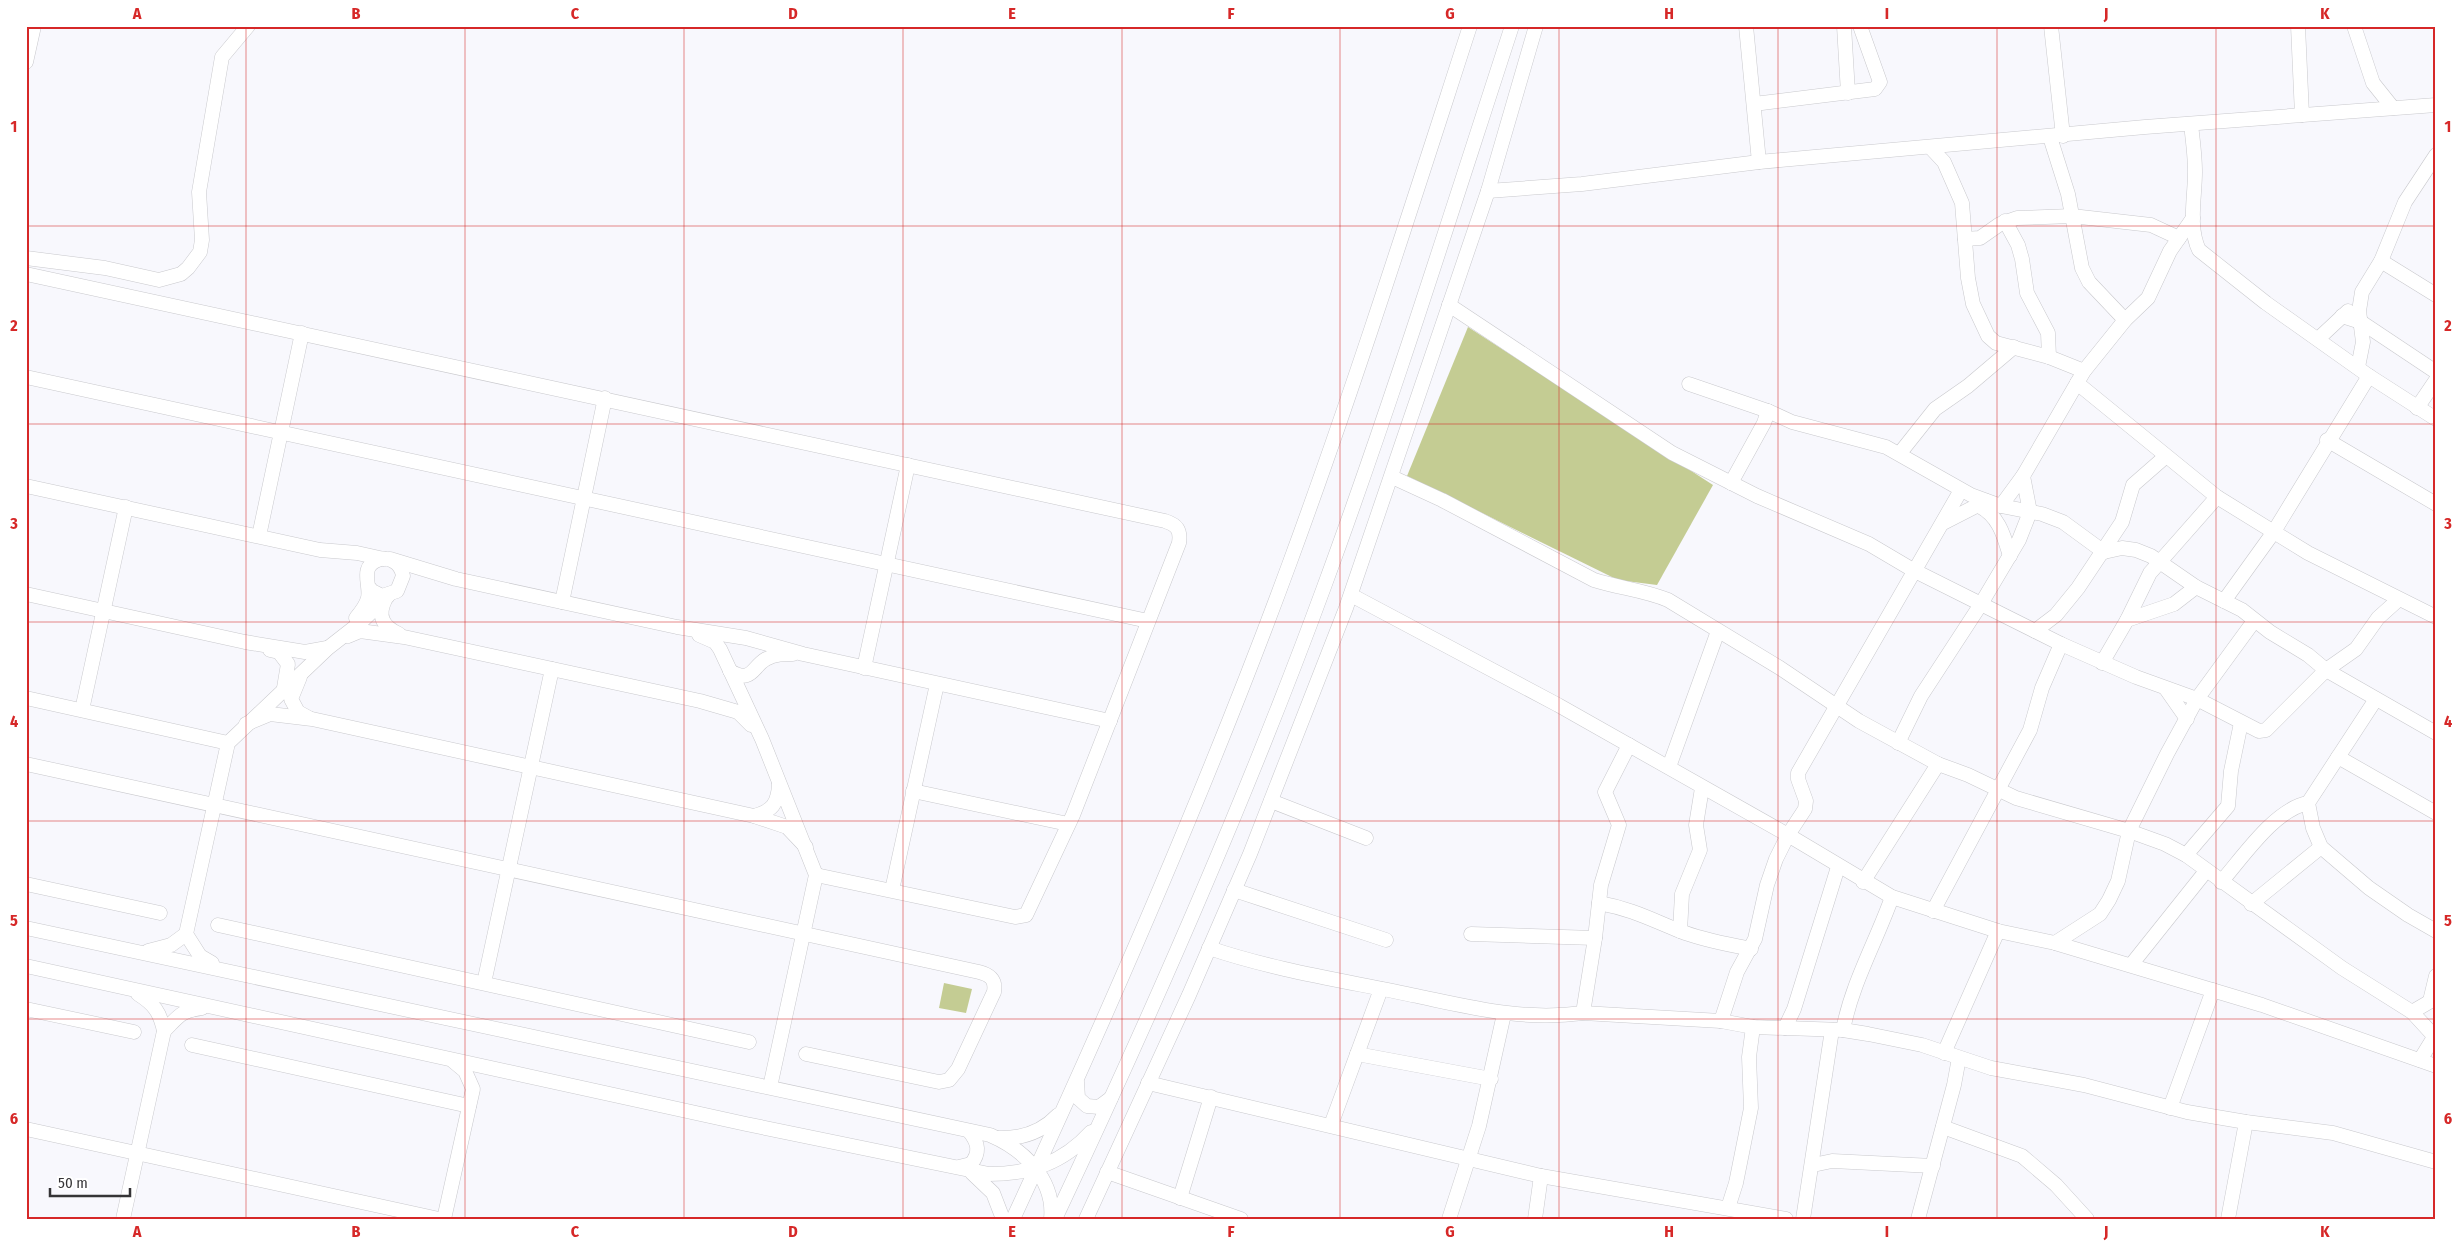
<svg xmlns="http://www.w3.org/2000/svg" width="2462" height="1245" viewBox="0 0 2462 1245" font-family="'Fira Sans Condensed',sans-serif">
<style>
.green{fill:#c4cc93}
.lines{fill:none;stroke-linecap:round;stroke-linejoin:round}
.minor-casing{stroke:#c9c9cd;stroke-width:15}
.minor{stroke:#fff;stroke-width:14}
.grid{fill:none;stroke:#d62828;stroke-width:1;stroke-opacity:0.55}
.neatline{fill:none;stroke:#d62828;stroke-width:2}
.grid-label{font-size:16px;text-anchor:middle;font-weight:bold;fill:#d62828}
</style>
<rect width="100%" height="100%" fill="#f8f8fd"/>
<!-- green -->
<g class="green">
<path d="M 1468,327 L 1713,485 L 1657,585 L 1618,580 L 1407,476 Z"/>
<path d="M 944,983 L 972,989 L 966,1013 L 939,1008 Z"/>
</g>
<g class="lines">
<!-- minor casing -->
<g class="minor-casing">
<g id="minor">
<path d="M 1746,26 L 1759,162"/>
<path d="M 1844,26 L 1848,93"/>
<path d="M 2051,26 L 2063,136"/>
<path d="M 2298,26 L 2302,115"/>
<path d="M 2354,26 L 2373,83 L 2393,108"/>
<path d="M 26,62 L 34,26"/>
<path d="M 1754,104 L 1875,89 L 1880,82 L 1860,26"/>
<path d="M 2191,125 C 2193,141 2195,156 2195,172 C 2195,197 2188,227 2199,250 L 2266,303 L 2369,376 L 2436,419"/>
<path d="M 2050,137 L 2068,194 L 2082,268 L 2089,282 L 2125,320"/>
<path d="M 1930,147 L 1944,162 L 1962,203 L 1968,278 L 1973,304 L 1988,336 L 1996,343 L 2049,357 L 2084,371"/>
<path d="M 1488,191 L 1582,184 L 1759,162 L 2145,127 L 2436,105"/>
<path d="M 2005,221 L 2018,245 L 2022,259 L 2027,293 L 2048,333 L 2049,357"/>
<path d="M 1965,239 L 1980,238 L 2000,224 L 2017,218 L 2072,216 L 2151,225 L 2179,238"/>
<path d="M 26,258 L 105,268 L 159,280 L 181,274 L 188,268 L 200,252 L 202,240 L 199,192 L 222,57 L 248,26"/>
<path d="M 2381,261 L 2436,295"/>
<path d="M 26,274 L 1165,521 C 1177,525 1181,530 1179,543 L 1073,815 L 1026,915 L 1015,917 L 816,875"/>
<path d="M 1449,305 L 1672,453 L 1757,496 L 1869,544 L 1913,570 L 2061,644 L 2136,677 L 2197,699 L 2259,731 L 2266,730 L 2326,670 L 2356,649 L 2378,618 L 2398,600"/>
<path d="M 2342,316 L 2361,322 L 2436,372"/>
<path d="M 2318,339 L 2348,311"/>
<path d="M 2358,367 L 2363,342 L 2359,311 L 2362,292 L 2381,261 L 2405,202 L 2436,155"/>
<path d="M 26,377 L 1148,621"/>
<path d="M 2077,383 L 2217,497 L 2308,553 L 2436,617"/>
<path d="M 1689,384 L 1768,411"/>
<path d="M 2417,408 L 2436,380"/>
<path d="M 2327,440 L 2436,504"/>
<path d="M 1900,453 L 1935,409 L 1968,386 L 2014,347"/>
<path d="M 1392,477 L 1442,500 L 1594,580 C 1619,588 1644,590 1668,600 L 1780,668 L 1859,721 L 1938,764 L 1968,775 L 2016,798 L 2129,831 L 2165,844 L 2186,855 L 2342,968 L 2412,1012 L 2434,1036"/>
<path d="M 1731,483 L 1764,423 L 1768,411 L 1792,422 L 1886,447 L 1971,495 L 2001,506 L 2042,514 L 2063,522 L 2104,552"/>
<path d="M 26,486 L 320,550 L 357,553 L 384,559"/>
<path d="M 1979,506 C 1999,516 2004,536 2010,556"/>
<path d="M 2001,506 L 2023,476 L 2084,371 L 2125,320 L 2148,298 L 2170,251 L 2193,218"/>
<path d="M 1943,523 L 1986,501"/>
<path d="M 259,536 L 302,333"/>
<path d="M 2104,552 L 2122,548 L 2136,550 L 2151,556 L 2196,587 L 2242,610 L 2270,632 L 2308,655 L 2326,670 L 2436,733"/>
<path d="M 390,559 L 456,579 L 677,627 L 746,638 L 803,654 L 1110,721"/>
<path d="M 26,594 L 245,642 L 305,652 L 327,648"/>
<path d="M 1351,595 L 1558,705 L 1788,835 L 1892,897 L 1998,931 L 2055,943 L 2262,1005 L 2436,1066"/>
<path d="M 385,600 C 377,616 383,627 399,634"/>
<path d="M 2224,601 L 2273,533 L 2369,376"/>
<path d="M 562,602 L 605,398"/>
<path d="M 356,618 C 361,612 366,606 368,598 C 371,585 359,567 378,560 C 382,558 388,558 393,561 C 399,564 402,569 403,576 L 397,591 L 382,596 L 372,591 L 368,586"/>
<path d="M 2127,620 L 2174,604 L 2196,587"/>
<path d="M 2035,631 L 2056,615 L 2078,588 L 2122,522 L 2133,485 L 2165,457"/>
<path d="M 699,635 L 715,642 L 720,649 L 762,739 L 816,875 L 770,1087"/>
<path d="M 348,636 L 360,631 L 404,637 L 700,701 L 738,712 L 751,725"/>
<path d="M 270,650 L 279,652 L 288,664 L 284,688"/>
<path d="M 2102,663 L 2127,620 L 2150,573 L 2217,497"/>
<path d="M 864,668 L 908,465"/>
<path d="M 730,671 C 752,684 752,667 766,659 C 775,654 784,654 793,654"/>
<path d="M 300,677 L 291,699 L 298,712 L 309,718"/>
<path d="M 2166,689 L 2187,719"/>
<path d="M 26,698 L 228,743"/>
<path d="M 2376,699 L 2308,803 L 2313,828 L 2321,847 L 2369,888 L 2408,915 L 2436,931"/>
<path d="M 82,710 L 126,507"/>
<path d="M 246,724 L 270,714 L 312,719 L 754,816 L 787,827 L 806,847"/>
<path d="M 1898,743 L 1921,696 L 1981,604 L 2019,540 L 2030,512 L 2023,476"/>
<path d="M 2338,757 L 2436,813"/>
<path d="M 26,764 L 979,972 C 991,975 996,980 994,992 L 958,1069 L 949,1080 L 939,1082 L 806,1054"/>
<path d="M 1669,767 L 1718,631"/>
<path d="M 913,791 L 1068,824"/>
<path d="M 1271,801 L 1366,838"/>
<path d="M 754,816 C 772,811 778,804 779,784"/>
<path d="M 2186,855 L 2228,806 L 2231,771 L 2241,723"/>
<path d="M 1863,882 L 1938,764"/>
<path d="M 2221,882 C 2243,857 2275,809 2308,803"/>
<path d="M 26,884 L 160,913"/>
<path d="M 892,890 L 937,684"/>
<path d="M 1234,890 L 1386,940"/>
<path d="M 1599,903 C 1632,909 1650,919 1680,931 C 1702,940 1727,944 1751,949"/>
<path d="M 2251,904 L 2321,847"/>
<path d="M 1933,911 L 2030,730 L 2042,688 L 2061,644"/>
<path d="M 218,925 L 749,1042"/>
<path d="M 26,928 L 990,1135 C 1023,1149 1055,1179 1051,1219"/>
<path d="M 1680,931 L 1682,894 L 1700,850 L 1696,825 L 1702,788"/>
<path d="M 1471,934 L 1595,938"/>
<path d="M 2055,943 L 2100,914 L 2109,900 L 2118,881 L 2129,831 L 2167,754 L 2197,699 L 2254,621"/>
<path d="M 1209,948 C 1277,971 1347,981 1417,996 C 1474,1008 1524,1021 1583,1013 L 1721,1021 L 1753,1027 L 1843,1030 L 1868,1034 L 1922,1045 L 1991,1068 L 2084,1085 L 2187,1112 L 2246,1122 L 2333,1133 L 2436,1162"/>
<path d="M 148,951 L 171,945 L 186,934"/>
<path d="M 212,963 L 200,956 L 186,934 L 228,743 L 328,648 L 360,623 L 388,596"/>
<path d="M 2131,965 L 2206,871"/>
<path d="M 26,966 L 746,1124 L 989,1174 C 1030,1174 1063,1163 1091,1132"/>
<path d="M 484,983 L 552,669"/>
<path d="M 2430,1001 L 2436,976"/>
<path d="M 26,1009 L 134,1032"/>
<path d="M 2412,1012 L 2436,998"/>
<path d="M 1583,1013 L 1595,938 L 1601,885 L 1619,825 L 1605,792 L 1629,745"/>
<path d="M 1721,1021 L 1737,972 L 1755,939 L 1767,885 L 1776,859 L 1788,835 L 1805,809 L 1806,801 L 1798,779 L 1798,773 L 1961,490"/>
<path d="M 1785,1028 L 1794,1009 L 1838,867"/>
<path d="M 1843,1030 C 1852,983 1876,942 1892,897"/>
<path d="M 164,1031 C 179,1016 180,1011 202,1008"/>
<path d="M 192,1045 L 469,1106"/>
<path d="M 1944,1053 L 1998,931"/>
<path d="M 1357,1054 L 1491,1079"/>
<path d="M 2420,1060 L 2436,1034"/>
<path d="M 1077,1082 L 1078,1098 L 1087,1106 L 1099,1107 L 1111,1098"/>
<path d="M 1148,1083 L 1541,1176 L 1786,1219"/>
<path d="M 2170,1108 L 2213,990"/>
<path d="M 1331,1125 L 1381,989"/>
<path d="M 1943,1127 L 2022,1156 L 2056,1185 L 2087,1219"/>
<path d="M 26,1129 L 439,1219"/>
<path d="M 998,1138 C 1021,1139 1042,1132 1058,1115"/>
<path d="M 1813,1165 L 1832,1161 L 1933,1166"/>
<path d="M 959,1167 L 971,1164 C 981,1152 978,1142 969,1131"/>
<path d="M 1107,1172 L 1241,1219"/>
<path d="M 972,1173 L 993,1193 L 1003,1219"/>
<path d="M 1180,1198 L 1211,1097"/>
<path d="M 1728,1208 L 1736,1183 L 1751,1108 L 1749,1057 L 1753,1027"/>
<path d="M 123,1219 L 164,1031 C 160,1012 154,1004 138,994"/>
<path d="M 444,1219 L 473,1089 L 465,1071 L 453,1061"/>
<path d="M 1013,1219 C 1113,1003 1208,785 1290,562 C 1355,385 1412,205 1470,26"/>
<path d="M 1055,1219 C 1153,1011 1245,802 1324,587 C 1392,402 1451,213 1512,26"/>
<path d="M 1086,1219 L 1189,995 L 1250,854 L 1346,608 L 1488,191 L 1536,26"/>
<path d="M 1449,1219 L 1479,1126 L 1504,1014"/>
<path d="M 1535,1219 L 1541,1176"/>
<path d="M 1803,1219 L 1832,1030"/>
<path d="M 1918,1219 L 1954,1085 L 1959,1058"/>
<path d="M 2228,1219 L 2246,1122"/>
</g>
</g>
<!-- minor -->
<use href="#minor" class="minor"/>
</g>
<!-- grid -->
<path class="grid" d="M 246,26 L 246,1219M 465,26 L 465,1219M 684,26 L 684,1219M 903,26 L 903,1219M 1122,26 L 1122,1219M 1340,26 L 1340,1219M 1559,26 L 1559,1219M 1778,26 L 1778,1219M 1997,26 L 1997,1219M 2216,26 L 2216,1219M 26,226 L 2436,226M 26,424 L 2436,424M 26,622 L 2436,622M 26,821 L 2436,821M 26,1019 L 2436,1019"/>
<!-- border -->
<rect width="2462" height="1245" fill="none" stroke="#ffffff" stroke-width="55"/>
<!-- scale -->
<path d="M50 1188v8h80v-8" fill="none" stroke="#353436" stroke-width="2.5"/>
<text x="58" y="1188" font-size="15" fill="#353436" stroke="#ffffff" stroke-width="4" paint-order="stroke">50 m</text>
<rect x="28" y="28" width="2406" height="1190" class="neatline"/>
<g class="grid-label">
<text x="137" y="19">A</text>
<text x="356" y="19">B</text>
<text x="575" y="19">C</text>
<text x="793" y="19">D</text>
<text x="1012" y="19">E</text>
<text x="1231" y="19">F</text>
<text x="1450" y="19">G</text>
<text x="1669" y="19">H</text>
<text x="1887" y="19">I</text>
<text x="2106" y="19">J</text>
<text x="2325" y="19">K</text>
<text x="14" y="132">1</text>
<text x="2448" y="132">1</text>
<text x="14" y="331">2</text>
<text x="2448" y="331">2</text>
<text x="14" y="529">3</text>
<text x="2448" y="529">3</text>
<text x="14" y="727">4</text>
<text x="2448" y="727">4</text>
<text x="14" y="926">5</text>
<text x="2448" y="926">5</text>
<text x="14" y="1124">6</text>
<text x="2448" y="1124">6</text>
<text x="137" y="1237">A</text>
<text x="356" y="1237">B</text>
<text x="575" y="1237">C</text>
<text x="793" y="1237">D</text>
<text x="1012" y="1237">E</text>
<text x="1231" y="1237">F</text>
<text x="1450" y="1237">G</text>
<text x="1669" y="1237">H</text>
<text x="1887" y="1237">I</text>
<text x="2106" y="1237">J</text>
<text x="2325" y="1237">K</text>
</g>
</svg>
